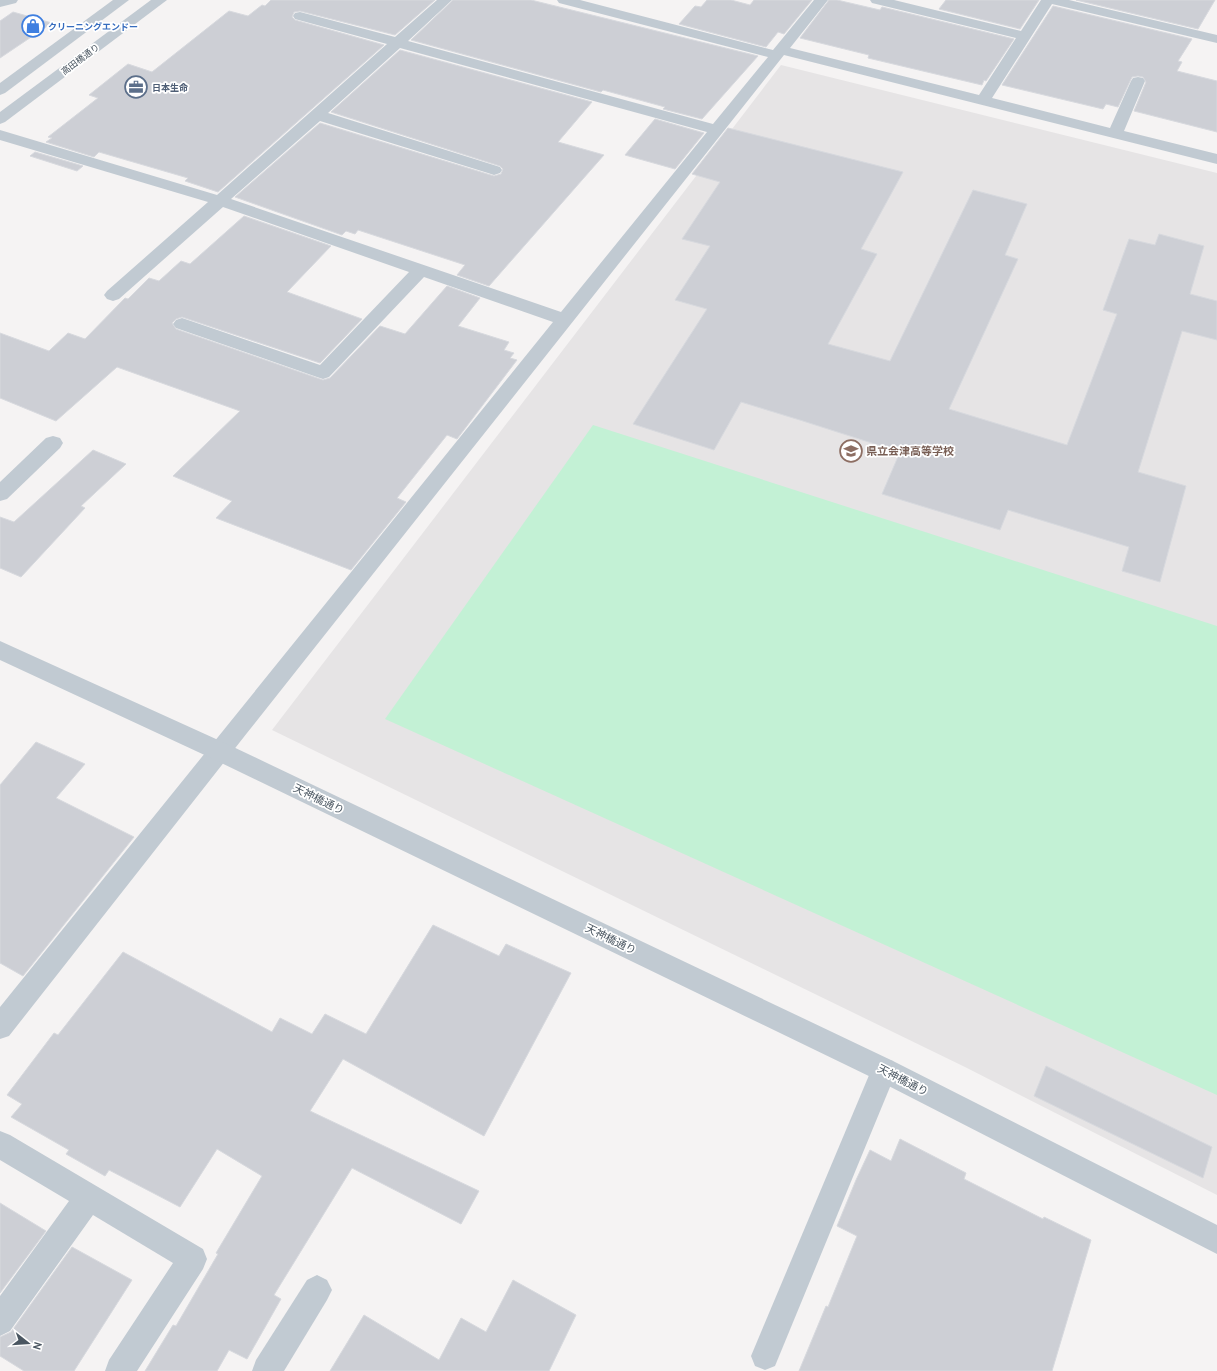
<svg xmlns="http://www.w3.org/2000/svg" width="1217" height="1371" viewBox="0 0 1217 1371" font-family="'PT Sans','Noto Sans JP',sans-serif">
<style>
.education{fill:#e6e4e5}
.green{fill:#c3f1d5}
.building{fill:#cdcfd5;stroke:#d7d9de}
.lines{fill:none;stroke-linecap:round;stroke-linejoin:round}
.service{fill:#c1cad2;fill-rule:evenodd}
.minor{fill:#c1cad2;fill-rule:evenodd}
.tertiary{fill:#c1cad2;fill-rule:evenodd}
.labels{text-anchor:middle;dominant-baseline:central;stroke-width:3.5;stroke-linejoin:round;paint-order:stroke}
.far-shop-label{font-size:9px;font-weight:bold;fill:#366cbe;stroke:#fff;text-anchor:start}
.far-street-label{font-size:9px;fill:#4a5661;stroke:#fff}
.far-service-label{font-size:9px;font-weight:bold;fill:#4e5e75;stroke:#fff;text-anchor:start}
.education-label{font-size:11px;font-weight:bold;fill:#785e54;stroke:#fff;text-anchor:start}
.street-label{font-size:11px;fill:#4a5661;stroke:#fff}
</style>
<rect width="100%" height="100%" fill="#f5f3f3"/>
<!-- education -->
<path class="education" d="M 781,65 L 1217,173 L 1217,1195 L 965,1067 L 272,730 Z"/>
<!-- green -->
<path class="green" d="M 593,425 L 1217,626 L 1217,1095 L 385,719 Z"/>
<!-- building -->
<g class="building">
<path d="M 271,0 L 435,0 L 395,35 L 300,11 L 294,12 L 292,17 L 295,20 L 384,45 L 218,192 L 185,181 L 188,178 L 99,152 L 94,157 L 46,142 L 52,138 L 48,137 L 98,98 L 89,95 L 128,64 L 152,72 L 229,11 L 248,16 L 262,5 L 265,6 Z"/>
<path d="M 453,0 L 531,0 L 758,56 L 702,119 L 663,109 L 665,107 L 603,90 L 601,92 L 411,40 Z"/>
<path d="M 707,0 L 731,0 L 750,5 L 754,0 L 812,0 L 784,34 L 778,32 L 766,47 L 679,24 L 695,6 L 701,7 Z"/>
<path d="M 829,0 L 837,0 L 880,10 L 882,7 L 1014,39 L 986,81 L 984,80 L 982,85 L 868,58 L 869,55 L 800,38 Z"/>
<path d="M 946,0 L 1039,0 L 1020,29 L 939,9 Z"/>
<path d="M 1076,0 L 1215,0 L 1198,29 Z"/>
<path d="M 1053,6 L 1192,39 L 1178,61 L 1182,62 L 1177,71 L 1217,81 L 1217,132 L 1134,111 L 1146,82 L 1143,77 L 1138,76 L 1132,77 L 1118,107 L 1106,104 L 1103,109 L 1002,85 Z"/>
<path d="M 13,12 L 52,23 L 0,58 L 0,21 Z"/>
<path d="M 400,50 L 592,102 L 558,142 L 604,155 L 489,286 L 457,275 L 465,265 L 358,230 L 355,234 L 346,231 L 342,235 L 235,197 L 320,123 L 494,176 L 501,174 L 503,169 L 500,166 L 331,112 Z"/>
<path d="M 655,119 L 704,133 L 675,169 L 625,155 Z"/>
<path d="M 728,128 L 903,172 L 861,249 L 877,254 L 828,344 L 890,361 L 973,190 L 1027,204 L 1005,255 L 1018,259 L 949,409 L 1067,445 L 1117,314 L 1103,310 L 1129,239 L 1155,245 L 1159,234 L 1204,246 L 1190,294 L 1217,301 L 1217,340 L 1182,331 L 1138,472 L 1186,486 L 1160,582 L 1122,571 L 1129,547 L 1008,510 L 1000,530 L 882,494 L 900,452 L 803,421 L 741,402 L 714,450 L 633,424 L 707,309 L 675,300 L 710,246 L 682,239 L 720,182 L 692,174 Z"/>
<path d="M 35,152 L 83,166 L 77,171 L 30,156 Z"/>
<path d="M 244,216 L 331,246 L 287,292 L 362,319 L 320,363 L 182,317 L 176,319 L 172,323 L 176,329 L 323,380 L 330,378 L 380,326 L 405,334 L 447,286 L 480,298 L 458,326 L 509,342 L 504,350 L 514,353 L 510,358 L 517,360 L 457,439 L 447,435 L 397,498 L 406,502 L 351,570 L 216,518 L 232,501 L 173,476 L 240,411 L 117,367 L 56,421 L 0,398 L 0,333 L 49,351 L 68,333 L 85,339 L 125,298 L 128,299 L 149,278 L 159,281 L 181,261 L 190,264 Z"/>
<path d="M 93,450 L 126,464 L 81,506 L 85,508 L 21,577 L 0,568 L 0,517 L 14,522 Z"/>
<path d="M 36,742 L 85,764 L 56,798 L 134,837 L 23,976 L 0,963 L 0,785 Z"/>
<path d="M 433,925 L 499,956 L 506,944 L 571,973 L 484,1136 L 343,1059 L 310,1111 L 479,1191 L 461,1224 L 352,1168 L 274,1295 L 281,1299 L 247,1359 L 229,1350 L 217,1371 L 145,1371 L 173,1325 L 176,1326 L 218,1254 L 216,1253 L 262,1176 L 217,1149 L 180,1207 L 109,1170 L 105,1176 L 66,1154 L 69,1150 L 11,1117 L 22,1104 L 7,1095 L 54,1033 L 58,1035 L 123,952 L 272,1032 L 280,1018 L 312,1034 L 325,1014 L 366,1034 Z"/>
<path d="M 1046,1066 L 1212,1147 L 1203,1178 L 1034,1096 Z"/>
<path d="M 900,1139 L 966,1173 L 964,1179 L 1043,1219 L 1044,1217 L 1091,1240 L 1052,1371 L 799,1371 L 826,1306 L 828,1307 L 857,1236 L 837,1226 L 856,1180 L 870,1150 L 891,1161 Z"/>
<path d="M 0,1203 L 46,1231 L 0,1293 Z"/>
<path d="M 72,1247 L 132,1280 L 74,1371 L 24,1371 L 0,1356 L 0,1337 L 11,1332 Z"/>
<path d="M 513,1280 L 576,1315 L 549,1371 L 330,1371 L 364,1315 L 439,1360 L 461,1318 L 486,1332 Z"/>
</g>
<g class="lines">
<!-- service -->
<path class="service" d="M 884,1058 L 893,1061 L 897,1070 L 775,1366 L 765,1370 L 755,1366 L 751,1356 L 875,1061 Z"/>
<!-- minor -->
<g class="minor">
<path d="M 0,0 L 18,0 L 16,3 L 0,7 Z"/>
<path d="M 437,0 L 452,0 L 408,41 L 713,124 L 768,57 L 559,3 L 557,0 L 580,0 L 773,50 L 814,0 L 828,0 L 790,48 L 979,95 L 1016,38 L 872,3 L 870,0 L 894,0 L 1021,31 L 1041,0 L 1069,0 L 1217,35 L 1217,43 L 1052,4 L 992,98 L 1110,128 L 1131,81 L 1133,78 L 1138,77 L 1143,78 L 1145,81 L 1124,131 L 1217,154 L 1217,164 L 784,55 L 247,733 L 9,1036 L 0,1039 L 0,1007 L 553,322 L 424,277 L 329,377 L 323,379 L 317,377 L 176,328 L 173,324 L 176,320 L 182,318 L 188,320 L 320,365 L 409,272 L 223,207 L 119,299 L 113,301 L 107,299 L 104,295 L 107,291 L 208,202 L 0,140 L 0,130 L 217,195 L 387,44 L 295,19 L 293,16 L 295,13 L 300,12 L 395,37 ZM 400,48 L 707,132 L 561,312 L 231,199 L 320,121 L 488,173 L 494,175 L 500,173 L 502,170 L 500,167 L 328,113 Z"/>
<path d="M 53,436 L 60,438 L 63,443 L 60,448 L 7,499 L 0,501 L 0,482 L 46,438 Z"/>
<path d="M 0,1131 L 10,1135 L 203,1249 L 207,1259 L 203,1269 L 137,1371 L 105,1371 L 109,1360 L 173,1263 L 93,1215 L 10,1331 L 0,1336 L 0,1296 L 69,1201 L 0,1160 Z"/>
<path d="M 317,1275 L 327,1280 L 332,1290 L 327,1300 L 284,1371 L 252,1371 L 256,1360 L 307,1280 Z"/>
</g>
<!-- tertiary -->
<g class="tertiary">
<path d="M 113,0 L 129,0 L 5,93 L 0,95 L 0,83 Z"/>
<path d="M 151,0 L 167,0 L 5,122 L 0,124 L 0,112 Z"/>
<path d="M 0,641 L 227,744 L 893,1061 L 1217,1225 L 1217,1254 L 875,1079 L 211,758 L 0,660 Z"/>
</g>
</g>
<!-- icons -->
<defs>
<g id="shop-ring" transform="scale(1.15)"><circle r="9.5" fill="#fff" stroke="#3f7fe0" stroke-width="1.5"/><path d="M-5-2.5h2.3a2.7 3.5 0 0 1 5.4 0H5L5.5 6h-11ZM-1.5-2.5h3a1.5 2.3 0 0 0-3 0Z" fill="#3f7fe0"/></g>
<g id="office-ring" transform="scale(1.15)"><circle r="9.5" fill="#fff" stroke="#5c6f8a" stroke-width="1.5"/><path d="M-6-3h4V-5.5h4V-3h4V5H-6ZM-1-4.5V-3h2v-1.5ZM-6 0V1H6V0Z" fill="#5c6f8a"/></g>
<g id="school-ring" transform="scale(1.15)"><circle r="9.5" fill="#fff" stroke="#8d6e63" stroke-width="1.5"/><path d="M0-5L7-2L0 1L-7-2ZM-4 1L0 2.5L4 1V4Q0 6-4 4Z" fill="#8d6e63"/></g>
</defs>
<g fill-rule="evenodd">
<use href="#shop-ring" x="33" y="26"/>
<use href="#office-ring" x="136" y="87"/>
<use href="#school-ring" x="851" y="451"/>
</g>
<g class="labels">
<!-- far-shop labels -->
<g class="far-shop-label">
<text x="48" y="26">クリーニングエンドー</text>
</g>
<!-- far-street labels -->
<g class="far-street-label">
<text transform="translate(80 59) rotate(-37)">高田橋通り</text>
</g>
<!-- far-service labels -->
<g class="far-service-label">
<text x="152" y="87">日本生命</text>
</g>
<!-- education labels -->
<g class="education-label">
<text x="866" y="451">県立会津高等学校</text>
</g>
<!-- street labels -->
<g class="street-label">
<text transform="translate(319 799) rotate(26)">天神橋通り</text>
<text transform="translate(611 939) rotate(26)">天神橋通り</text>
<text transform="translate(903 1080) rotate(27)">天神橋通り</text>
</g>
</g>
<!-- north arrow -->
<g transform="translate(28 1343) rotate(107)" stroke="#ffffff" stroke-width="3" paint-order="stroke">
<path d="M0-3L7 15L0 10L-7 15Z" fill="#4a5661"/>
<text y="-6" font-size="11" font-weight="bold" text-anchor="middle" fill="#4a5661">N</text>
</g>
</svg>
